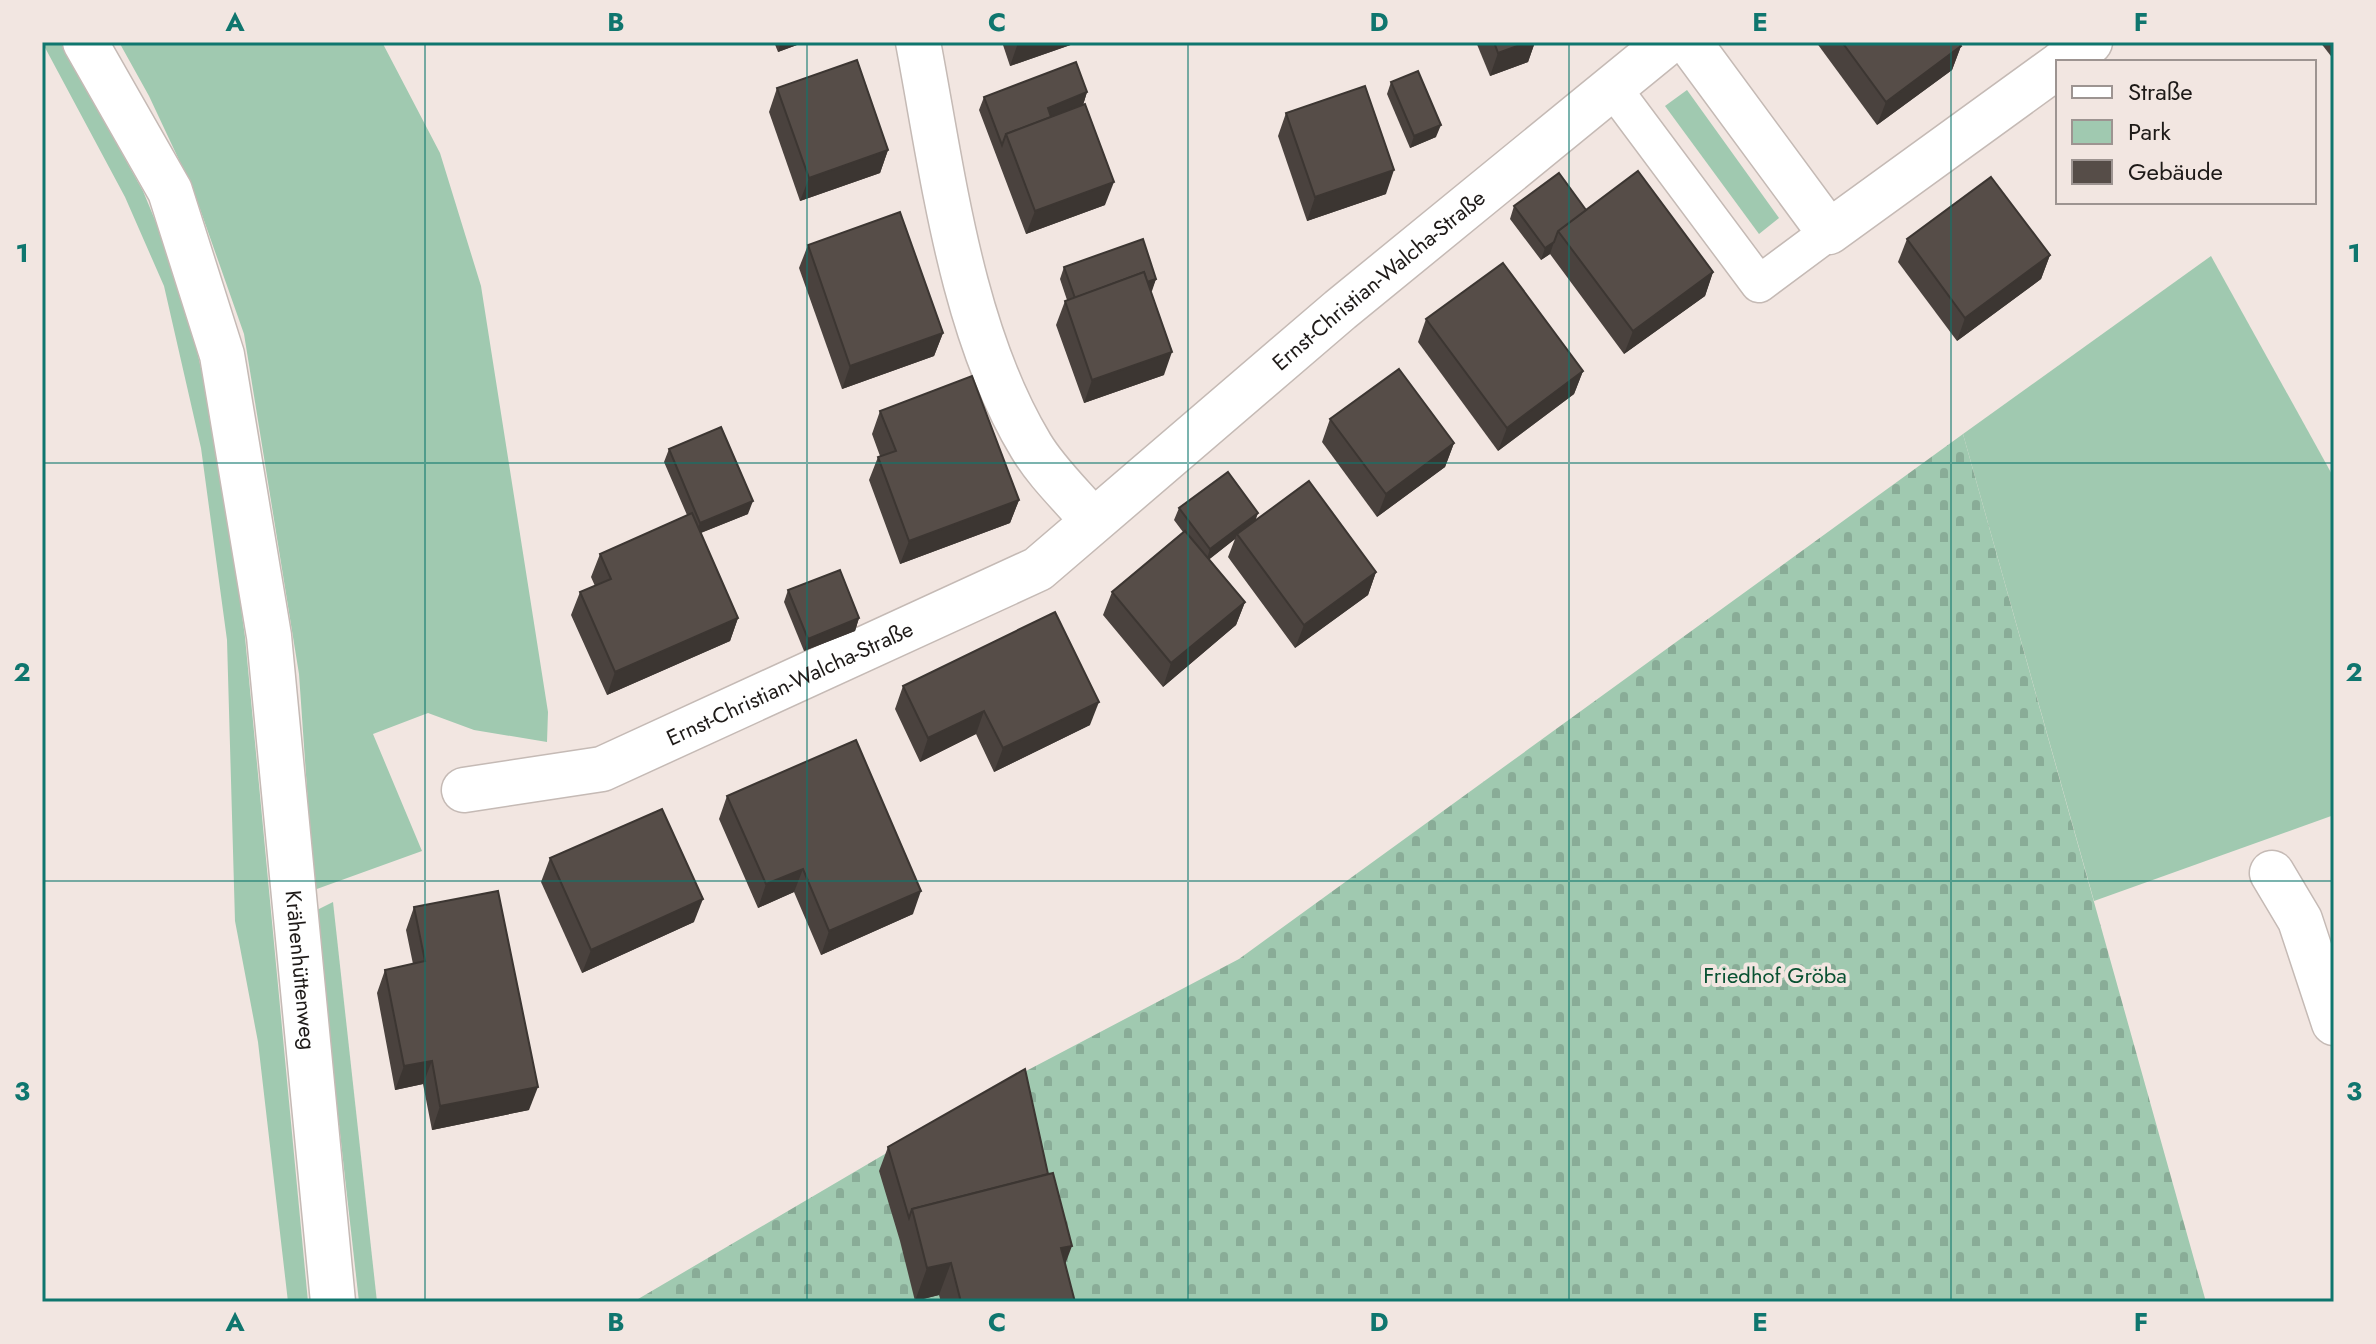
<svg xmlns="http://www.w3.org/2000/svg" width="2376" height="1344" viewBox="0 0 2376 1344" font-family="Jost,sans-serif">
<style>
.green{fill:#a0c9b0}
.cemetery{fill:url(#cemetery-stones)}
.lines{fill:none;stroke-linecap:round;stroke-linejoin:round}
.lane-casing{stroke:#c5bab5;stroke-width:39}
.street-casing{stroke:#c5bab5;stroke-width:47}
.lane{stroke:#fff;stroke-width:36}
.street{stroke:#fff;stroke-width:44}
.wall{fill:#4a423e}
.shaded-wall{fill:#3c3632}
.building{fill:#564d48;stroke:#3c3632;stroke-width:2}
.grid{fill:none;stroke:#0f766e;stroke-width:2;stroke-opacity:0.55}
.labels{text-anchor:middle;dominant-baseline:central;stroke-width:8;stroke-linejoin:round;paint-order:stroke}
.street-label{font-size:22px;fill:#1e1a18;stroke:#f2e6e1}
.park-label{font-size:22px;fill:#095132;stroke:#f2e6e1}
.neatline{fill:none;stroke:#0f766e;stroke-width:3}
.grid-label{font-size:26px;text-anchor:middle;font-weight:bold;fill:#0f766e}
</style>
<defs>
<pattern id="cemetery-stones" width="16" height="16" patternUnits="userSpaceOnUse" patternTransform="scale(2)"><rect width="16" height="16" fill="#a0c9b0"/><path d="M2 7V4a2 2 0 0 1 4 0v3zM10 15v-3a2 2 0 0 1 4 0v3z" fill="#89ac97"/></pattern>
</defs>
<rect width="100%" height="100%" fill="#f2e6e1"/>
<!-- green -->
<g class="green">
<path d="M 42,42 L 60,42 L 143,191 L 181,283 L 219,445 L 245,637 L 308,1302 L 288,1302 L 258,1042 L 235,921 L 227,640 L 201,448 L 164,286 L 125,197 Z"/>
<path d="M 119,42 L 382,42 L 440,153 L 481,286 L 548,712 L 547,742 L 474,730 L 428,713 L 373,734 L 422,851 L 314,890 L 299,674 L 244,334 L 194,192 L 149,96 Z"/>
<path d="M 1687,90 L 1779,218 L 1759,234 L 1665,106 Z"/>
<path d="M 2211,256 L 2334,478 L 2334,815 L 2094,901 L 1963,434 Z"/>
<path d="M 333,902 L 377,1302 L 359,1302 L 315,911 Z"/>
</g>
<!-- cemetery -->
<path class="cemetery" d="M 1963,434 L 2206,1302 L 633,1302 L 1028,1070 L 1239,959 Z"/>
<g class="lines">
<!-- lane casing -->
<g class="lane-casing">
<path id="lane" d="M 1612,87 L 1759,284 L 1829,232"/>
</g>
<!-- street casing -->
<g class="street-casing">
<g id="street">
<path id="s1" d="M 85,42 L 170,191 L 222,355 L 269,636 L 333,1302"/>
<path d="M 918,42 C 943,174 961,330 1031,446 C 1047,473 1073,497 1093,521"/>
<path d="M 1689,42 L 1829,232 L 2058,66"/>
<path d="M 2063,62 L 2090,42"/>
<path id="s2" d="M 464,790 L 602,769 L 1038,569 L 1340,310 L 1668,42"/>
<path d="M 2272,873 L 2300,920 L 2334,1023"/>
</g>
</g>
<!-- lane -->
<use href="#lane" class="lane"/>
<!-- street -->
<use href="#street" class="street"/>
</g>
<!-- wall -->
<g class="wall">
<path d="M 774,42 L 805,42 L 778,52 Z"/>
<path d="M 1002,42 L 1079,42 L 1010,66 Z"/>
<path d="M 1476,42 L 1535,42 L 1528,62 L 1490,76 Z"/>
<path d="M 1816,42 L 1958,42 L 1961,46 L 1952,70 L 1877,125 Z"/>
<path d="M 2320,42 L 2334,42 L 2334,60 Z"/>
<path d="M 1391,82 L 1436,137 L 1410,148 L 1387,94 Z"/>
<path d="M 777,88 L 888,150 L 880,173 L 800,201 L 769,112 Z"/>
<path d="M 1087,92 L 1083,105 L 1105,205 L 1026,234 L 979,110 L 984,97 Z"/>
<path d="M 1286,113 L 1386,194 L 1307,221 L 1278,136 Z"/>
<path d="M 1514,206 L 1586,210 L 1713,272 L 1705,296 L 1624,354 L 1550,254 L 1541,260 L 1510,219 Z"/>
<path d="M 1907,239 L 2050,255 L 2041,279 L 1957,341 L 1898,262 Z"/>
<path d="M 808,245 L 943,333 L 934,356 L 842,389 L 799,268 Z"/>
<path d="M 1064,267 L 1156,279 L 1151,291 L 1164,375 L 1084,403 L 1056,325 L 1065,301 L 1067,300 L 1060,279 Z"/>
<path d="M 1426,319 L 1583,371 L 1574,394 L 1498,451 L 1418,342 Z"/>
<path d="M 880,411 L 1019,500 L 1010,523 L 900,564 L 869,480 L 878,457 L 880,456 L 872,434 Z"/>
<path d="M 1330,419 L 1454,443 L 1445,467 L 1377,517 L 1322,442 Z"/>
<path d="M 669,449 L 748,514 L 701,533 L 738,618 L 730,641 L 607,695 L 571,615 L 580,592 L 595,586 L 591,577 L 600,554 L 687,515 L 664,462 Z"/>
<path d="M 1179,508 L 1255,520 L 1376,572 L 1368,595 L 1295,648 L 1228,557 L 1235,539 L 1209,559 L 1245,602 L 1236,625 L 1163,687 L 1103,615 L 1112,592 L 1183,532 L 1174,520 Z"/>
<path d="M 788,590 L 859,618 L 855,631 L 804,651 L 784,602 Z"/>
<path d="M 903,686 L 1090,725 L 994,772 L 976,734 L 920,762 L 895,709 Z"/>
<path d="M 727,796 L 913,914 L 821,955 L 794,892 L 758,908 L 719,819 Z"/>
<path d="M 550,858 L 694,922 L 582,973 L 541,882 Z"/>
<path d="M 414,907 L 529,1110 L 432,1130 L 423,1084 L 395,1090 L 377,993 L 385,970 L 413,964 L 406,930 Z"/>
<path d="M 888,1147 L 1065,1264 L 1075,1302 L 941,1302 L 939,1295 L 915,1301 L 900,1241 L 879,1171 Z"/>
</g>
<!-- shaded-wall -->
<g class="shaded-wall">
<path d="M 781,42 L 805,42 L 778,52 Z"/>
<path d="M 1021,42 L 1079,42 L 1010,66 L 1018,43 Z"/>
<path d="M 1524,42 L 1535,42 L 1528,62 L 1490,76 L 1498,53 Z"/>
<path d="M 1961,46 L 1952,70 L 1877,125 L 1886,102 Z"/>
<path d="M 1087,92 L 1083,105 L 1043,120 L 1048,108 Z"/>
<path d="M 1441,125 L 1436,137 L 1410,148 L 1414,136 Z"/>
<path d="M 888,150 L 880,173 L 800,201 L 809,178 Z"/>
<path d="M 1394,170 L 1386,194 L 1307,221 L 1315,197 Z"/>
<path d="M 1114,182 L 1105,205 L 1026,234 L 1035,211 Z"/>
<path d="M 1554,242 L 1550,254 L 1541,260 L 1545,248 Z"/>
<path d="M 2050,255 L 2041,279 L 1957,341 L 1965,318 Z"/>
<path d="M 1713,272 L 1705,296 L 1624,354 L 1633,331 Z"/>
<path d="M 1156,279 L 1152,291 L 1073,318 L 1078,306 Z"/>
<path d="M 943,333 L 934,356 L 842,389 L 850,366 Z"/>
<path d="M 1172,352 L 1164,375 L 1084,403 L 1092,380 Z"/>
<path d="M 1583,371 L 1574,394 L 1498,451 L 1507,428 Z"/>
<path d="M 1454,443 L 1445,467 L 1377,517 L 1386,494 Z"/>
<path d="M 1019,500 L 1010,523 L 900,564 L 909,541 Z"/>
<path d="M 753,501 L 748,514 L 695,535 L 700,523 Z"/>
<path d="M 1258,513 L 1254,525 L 1237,534 L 1235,539 L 1206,562 L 1210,549 Z"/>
<path d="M 1376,572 L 1368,595 L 1295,648 L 1304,625 Z"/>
<path d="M 1245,602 L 1236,625 L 1163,687 L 1171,663 Z"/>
<path d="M 738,618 L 730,641 L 607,695 L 615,672 Z"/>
<path d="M 859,618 L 855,631 L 804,651 L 808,639 Z"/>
<path d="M 1099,702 L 1090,725 L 994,772 L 1003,748 Z"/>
<path d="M 984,711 L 976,734 L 920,762 L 928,738 Z"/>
<path d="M 803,869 L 794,892 L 758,908 L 766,884 Z"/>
<path d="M 921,891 L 913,914 L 821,955 L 829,931 Z"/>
<path d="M 703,899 L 694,922 L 582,973 L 591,950 Z"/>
<path d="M 432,1061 L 423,1084 L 395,1090 L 404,1066 Z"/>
<path d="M 538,1087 L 529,1110 L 432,1130 L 440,1106 Z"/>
<path d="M 1072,1246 L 1060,1278 L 1061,1248 Z"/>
<path d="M 951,1263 L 939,1295 L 915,1301 L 927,1268 Z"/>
</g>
<!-- building -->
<g class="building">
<path d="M 1494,42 L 1528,42 L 1498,53 Z"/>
<path d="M 1842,42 L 1958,42 L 1961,46 L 1886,102 Z"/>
<path d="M 857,60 L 888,150 L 809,178 L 777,88 Z"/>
<path d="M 1076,62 L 1087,92 L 1048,108 L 1051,117 L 1006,134 L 1002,145 L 984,97 Z"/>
<path d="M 1418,71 L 1441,125 L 1414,136 L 1391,82 Z"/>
<path d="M 1365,86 L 1394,170 L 1315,197 L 1286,113 Z"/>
<path d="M 1085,104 L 1114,182 L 1035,211 L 1006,134 Z"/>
<path d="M 1638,171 L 1713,272 L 1633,331 L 1558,231 Z"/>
<path d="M 1559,173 L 1586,210 L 1558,231 L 1554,242 L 1545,248 L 1514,206 Z"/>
<path d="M 1991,177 L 2050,255 L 1965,318 L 1907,239 Z"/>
<path d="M 900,212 L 943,333 L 850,366 L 808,245 Z"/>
<path d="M 1143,239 L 1156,279 L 1147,282 L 1144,272 L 1075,298 L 1064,267 Z"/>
<path d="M 1503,263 L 1583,371 L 1507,428 L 1426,319 Z"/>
<path d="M 1144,272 L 1172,352 L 1092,380 L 1065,301 Z"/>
<path d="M 1399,369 L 1454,443 L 1386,494 L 1330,419 Z"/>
<path d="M 972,376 L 1019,500 L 909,541 L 878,457 L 896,451 L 880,411 Z"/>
<path d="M 721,427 L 753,501 L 700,523 L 669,449 Z"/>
<path d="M 1228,472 L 1258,513 L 1210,549 L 1179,508 Z"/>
<path d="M 1309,481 L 1376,572 L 1304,625 L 1237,534 Z"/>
<path d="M 692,513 L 738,618 L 615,672 L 580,592 L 611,579 L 600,554 Z"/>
<path d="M 1185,531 L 1245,602 L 1171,663 L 1112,592 Z"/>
<path d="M 840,570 L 859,618 L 808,639 L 788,590 Z"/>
<path d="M 1055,612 L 1099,702 L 1003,748 L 984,711 L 928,738 L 903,686 Z"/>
<path d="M 856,740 L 921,891 L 829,931 L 803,869 L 766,884 L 727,796 Z"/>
<path d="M 662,809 L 703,899 L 591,950 L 550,858 Z"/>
<path d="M 498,891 L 538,1087 L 440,1106 L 432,1061 L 404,1066 L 385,970 L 425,961 L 414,907 Z"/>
<path d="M 1025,1069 L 1048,1174 L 912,1209 L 909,1218 L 888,1147 Z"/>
<path d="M 1053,1173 L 1072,1246 L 1061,1248 L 1075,1302 L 961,1302 L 951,1263 L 927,1268 L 912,1209 Z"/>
</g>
<!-- grid -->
<path class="grid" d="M 425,42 L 425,1302M 807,42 L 807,1302M 1188,42 L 1188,1302M 1569,42 L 1569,1302M 1951,42 L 1951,1302M 42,463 L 2334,463M 42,881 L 2334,881"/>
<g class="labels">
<!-- street labels -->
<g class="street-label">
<text stroke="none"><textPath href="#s2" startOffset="1066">Ernst-Christian-Walcha-Straße</textPath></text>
<text stroke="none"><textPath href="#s2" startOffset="346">Ernst-Christian-Walcha-Straße</textPath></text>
<text stroke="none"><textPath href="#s1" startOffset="964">Krähenhüttenweg</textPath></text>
</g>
<!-- park labels -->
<g class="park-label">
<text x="1775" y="975">Friedhof Gröba</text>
</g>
</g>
<!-- border -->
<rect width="2376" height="1344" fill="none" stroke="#f2e6e1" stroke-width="88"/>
<!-- legend -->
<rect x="2056" y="60" width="260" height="144" fill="#f2e6e1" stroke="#9d9491" stroke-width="2"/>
<rect x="2072" y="86" width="40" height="12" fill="#ffffff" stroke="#9d9491" stroke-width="2"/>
<text x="2128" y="100" font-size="24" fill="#1e1a18">Straße</text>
<rect x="2072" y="120" width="40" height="24" fill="#a0c9b0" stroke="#9d9491" stroke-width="2"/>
<text x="2128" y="140" font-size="24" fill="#1e1a18">Park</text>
<rect x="2072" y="160" width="40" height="24" fill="#564d48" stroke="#9d9491" stroke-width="2"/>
<text x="2128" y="180" font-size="24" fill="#1e1a18">Gebäude</text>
<rect x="44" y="44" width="2288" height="1256" class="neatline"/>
<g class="grid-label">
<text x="235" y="31">A</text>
<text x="616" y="31">B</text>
<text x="997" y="31">C</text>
<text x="1379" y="31">D</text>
<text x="1760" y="31">E</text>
<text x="2141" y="31">F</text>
<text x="22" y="262">1</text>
<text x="2354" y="262">1</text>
<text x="22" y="681">2</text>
<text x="2354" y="681">2</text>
<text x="22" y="1100">3</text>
<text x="2354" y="1100">3</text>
<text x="235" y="1331">A</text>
<text x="616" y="1331">B</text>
<text x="997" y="1331">C</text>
<text x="1379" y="1331">D</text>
<text x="1760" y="1331">E</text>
<text x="2141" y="1331">F</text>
</g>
</svg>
